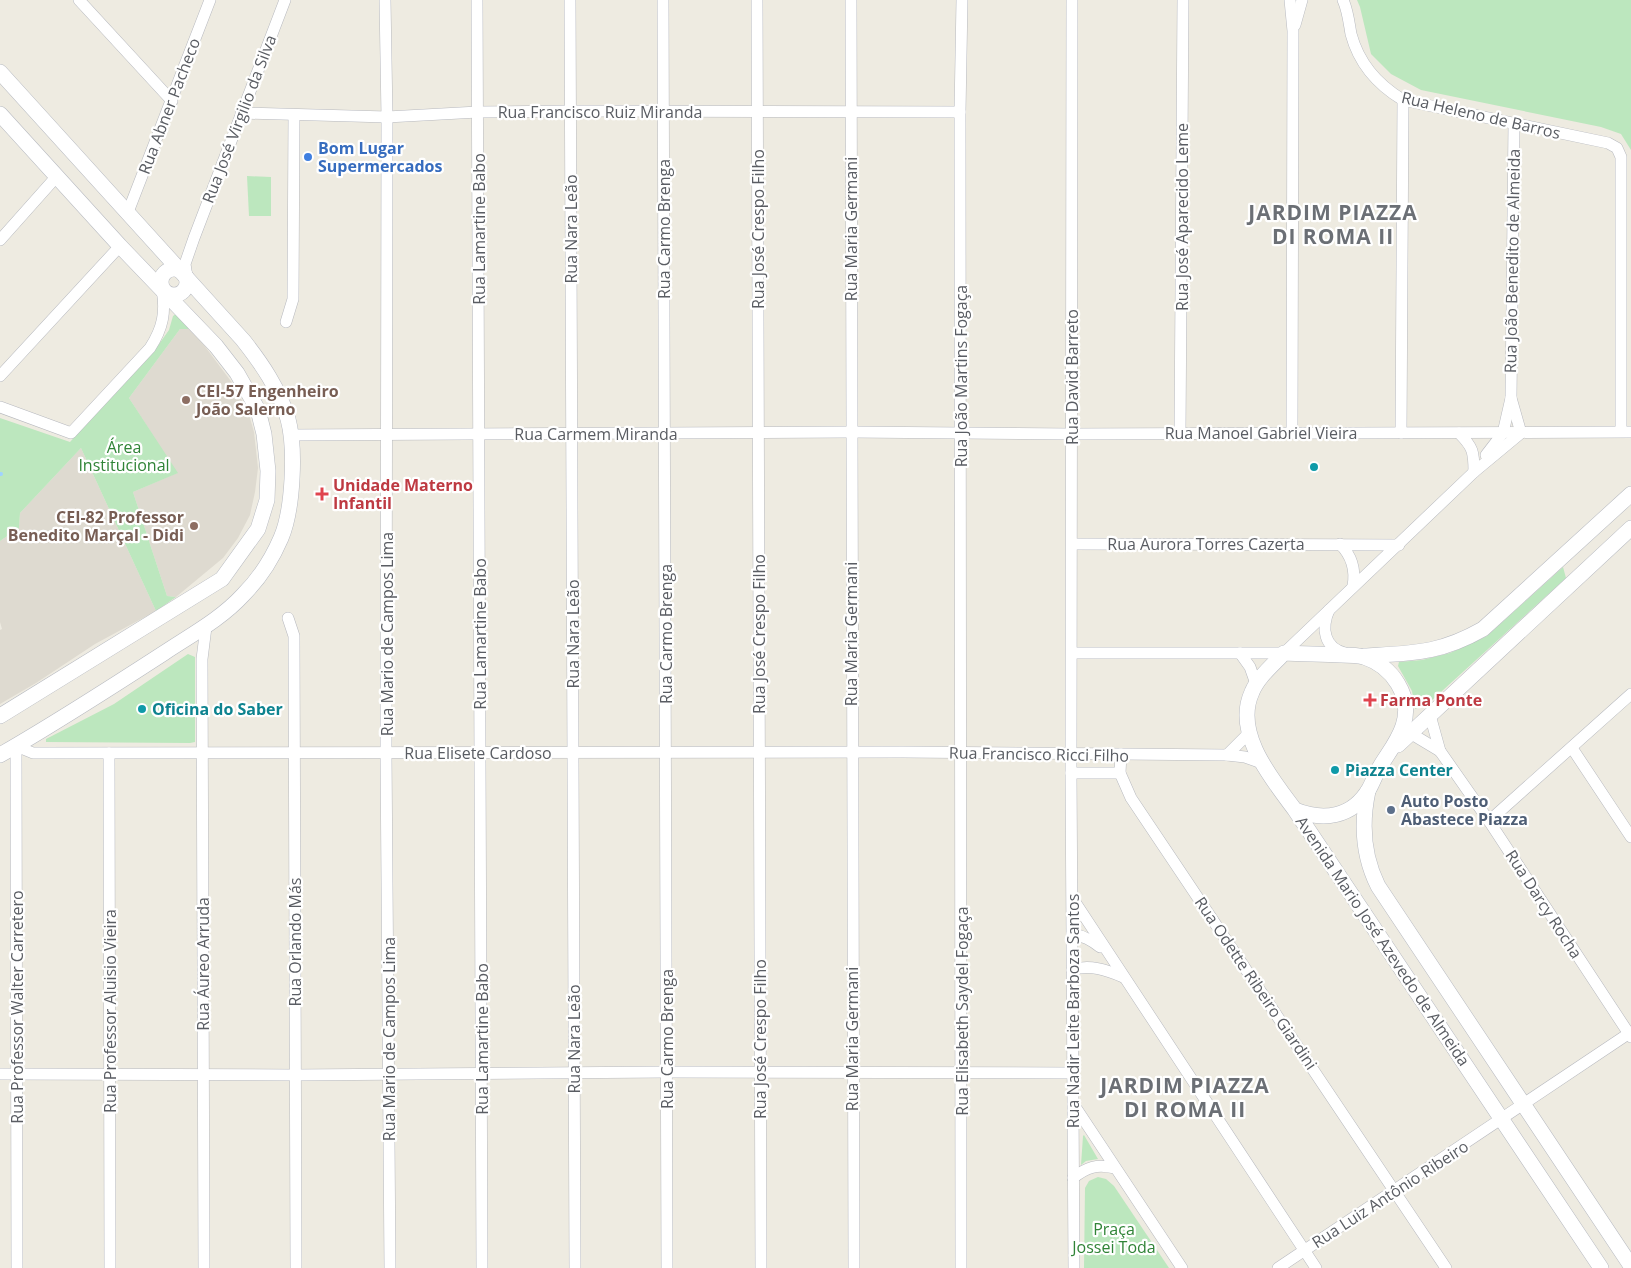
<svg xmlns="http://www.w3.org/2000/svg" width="1631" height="1268" viewBox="0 0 1631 1268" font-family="'Open Sans','Noto Sans KR',sans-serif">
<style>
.education{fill:#dedad0}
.green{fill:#bce7be}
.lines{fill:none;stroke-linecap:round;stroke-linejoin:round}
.stream{stroke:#a0d2ff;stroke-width:4}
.street-casing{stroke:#b7b9bf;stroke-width:12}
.secondary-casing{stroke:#b7bac1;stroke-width:16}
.street{stroke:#fff;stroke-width:11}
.secondary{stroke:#fff;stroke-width:15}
.shop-dot{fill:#3f7fe0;stroke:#fff;stroke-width:2}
.education-dot{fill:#8d6e63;stroke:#fff;stroke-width:2}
.culture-dot{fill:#0f9aa8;stroke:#fff;stroke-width:2}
.health-dot{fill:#e0444e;stroke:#fff;stroke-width:2}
.service-dot{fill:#5c6f8a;stroke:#fff;stroke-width:2}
.labels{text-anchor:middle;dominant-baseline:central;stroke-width:4.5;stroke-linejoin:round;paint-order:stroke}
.street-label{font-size:16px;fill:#5a5d63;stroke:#fff}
.shop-label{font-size:16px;font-weight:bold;fill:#366cbe;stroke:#fff;text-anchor:start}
.education-label{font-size:16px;font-weight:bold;fill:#785e54;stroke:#fff;text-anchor:start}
.park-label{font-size:16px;fill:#308437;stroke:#fff}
.culture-label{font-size:16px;font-weight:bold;fill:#0d838f;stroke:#fff;text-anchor:start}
.health-label{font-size:16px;font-weight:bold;fill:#be3a42;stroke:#fff;text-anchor:start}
.service-label{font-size:16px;font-weight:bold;fill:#4e5e75;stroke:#fff;text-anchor:start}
.district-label{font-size:21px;font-weight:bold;letter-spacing:1px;fill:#6b6f75;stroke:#fff}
</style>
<rect width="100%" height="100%" fill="#eeebe1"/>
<!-- education -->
<g class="education">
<path d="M 180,329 L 192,329 L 236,388 L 250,418 L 254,432 L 258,468 L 255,492 L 250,515 L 238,538 L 223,558 L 176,597 L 167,596 L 133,492 L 177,473 L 129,398 Z"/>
<path d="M 81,448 L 156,611 L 95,644 L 36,683 L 0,704 L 0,630 L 2,629 L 0,622 L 0,541 L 19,528 L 20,513 Z"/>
</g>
<!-- green -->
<g class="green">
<path d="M 1357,0 L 1631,0 L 1631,150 L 1621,134 L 1601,127 L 1421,90 L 1391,74 L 1371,54 L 1360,7 Z"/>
<path d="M 247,176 L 271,177 L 271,216 L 249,216 Z"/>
<path d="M 176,314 L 192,329 L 180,329 L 129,398 L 178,473 L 133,492 L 167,596 L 176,597 L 156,611 L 81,448 L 20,513 L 19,528 L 0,541 L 0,418 L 70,442 L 152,354 L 169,330 L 173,316 Z"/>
<path d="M 1563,567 L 1566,578 L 1430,702 L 1415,709 L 1412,691 L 1398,666 L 1399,662 L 1422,660 L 1450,653 L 1487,636 Z"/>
<path d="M 188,654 L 195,657 L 195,742 L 190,743 L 46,742 L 46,739 L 114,704 Z"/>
<path d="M 1084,1135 L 1098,1159 L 1086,1161 L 1081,1165 L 1083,1136 Z"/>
<path d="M 1098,1177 L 1106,1179 L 1114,1186 L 1169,1268 L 1084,1268 L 1085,1188 L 1089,1181 Z"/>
</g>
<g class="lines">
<!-- stream -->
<path class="stream" d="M 0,474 L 1,474"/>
<!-- street casing -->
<g class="street-casing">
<g id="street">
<path d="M 79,0 L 172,101"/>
<path d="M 385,0 L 387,117 L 386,753 L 390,1268"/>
<path d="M 477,0 L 482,1268"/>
<path d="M 570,0 L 575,1268"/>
<path d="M 663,0 L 667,1268"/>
<path d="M 757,0 L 761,1268"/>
<path d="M 851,0 L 854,1268"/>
<path d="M 1072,0 L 1071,773 L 1074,1268"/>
<path d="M 1290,0 L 1293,31 L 1292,433"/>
<path d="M 1343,0 C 1348,11 1349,23 1351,34 C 1359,64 1378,85 1403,100 L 1608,143 L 1617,148 L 1621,157 L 1621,431"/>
<path d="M 1295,25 L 1302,0"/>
<path d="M 241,113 L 387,117 L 478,112 L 570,111 L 960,112"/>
<path d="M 128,212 L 210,0"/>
<path d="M 0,240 L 57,176"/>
<path d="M 187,277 L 185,264 L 194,238 L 285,0"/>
<path d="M 286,322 L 293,299 L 294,115"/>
<path d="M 0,376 L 120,246"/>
<path d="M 0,407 L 71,433 L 150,348 C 163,328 166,312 162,289"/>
<path d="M 1401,433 L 1403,100"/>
<path d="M 1459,433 C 1473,447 1474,452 1474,472"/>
<path d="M 1180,434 L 1183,0"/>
<path d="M 291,435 L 851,432 L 1071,434 L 1631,432"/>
<path d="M 1486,455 L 1503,433 L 1511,398 L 1514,124"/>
<path d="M 1072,544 L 1399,545"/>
<path d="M 1340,544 C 1352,556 1356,569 1353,586"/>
<path d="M 1329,610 C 1321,628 1324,648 1345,653"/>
<path d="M 288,618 L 294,636 L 296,1268"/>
<path d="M 1073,653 L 1284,653 L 1474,472 L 1521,433 L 1511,398"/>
<path d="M 1240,653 L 1250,667 L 1256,684"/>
<path d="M 1430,715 L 1440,751 L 1489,821 L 1631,1037"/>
<path d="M 1410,733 L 1440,751"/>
<path d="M 1572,748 L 1631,837"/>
<path d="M 109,753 L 110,1268"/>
<path d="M 1121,754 L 1120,773 L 1131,798 L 1446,1268"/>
<path d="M 1227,755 L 1249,733"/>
<path d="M 1071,773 L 1120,773"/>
<path d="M 1489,821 L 1631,694"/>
<path d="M 1073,899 L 1316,1268"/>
<path d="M 1072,934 C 1084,936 1091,940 1100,947"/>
<path d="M 1072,970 C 1089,964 1107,970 1123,977"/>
<path d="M 0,1074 L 295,1075 L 667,1072 L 1073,1073"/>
<path d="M 1074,1105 L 1182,1268"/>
<path d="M 1073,1178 C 1087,1167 1097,1164 1114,1168"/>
<path d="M 17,1268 L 16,746 L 33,753 L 903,752 L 1227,755 L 1245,757 L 1262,763"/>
<path d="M 204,1268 L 202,659 L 206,627"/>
<path d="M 961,1268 L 960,112 L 962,0"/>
<path d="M 1278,1268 L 1631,1032"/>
</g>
</g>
<!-- secondary casing -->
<g class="secondary-casing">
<g id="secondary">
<path d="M 0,72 L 243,340 C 262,364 279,389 288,419 C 296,449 293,510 281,538 C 272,559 259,579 243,595 C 221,619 191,635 164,653 C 110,688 56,723 0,755"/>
<path d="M 0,114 L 120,246 L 216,346 L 237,373 L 258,410 L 264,434 L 268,471 L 267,500 L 258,529 L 222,579 L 0,716"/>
<circle cx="174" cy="282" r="13"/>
<path d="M 1364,656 C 1413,653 1439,654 1483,629 L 1631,494"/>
<path d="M 1398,745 L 1631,528"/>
<path d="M 1368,791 C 1361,824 1363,856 1378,886 L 1631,1266"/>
<path d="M 1295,810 C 1323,821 1352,818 1369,789 C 1373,782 1376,773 1381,765 C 1389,752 1398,741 1403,726 C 1413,696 1392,666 1364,657 C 1357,655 1348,655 1341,655 C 1322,654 1303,654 1284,653 C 1273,665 1258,677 1252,692 C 1233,733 1272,779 1295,810 L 1601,1268"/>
</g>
</g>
<!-- street -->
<use href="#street" class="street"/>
<!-- secondary -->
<use href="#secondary" class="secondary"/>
</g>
<!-- markers -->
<circle class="shop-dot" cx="308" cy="157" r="5"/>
<g class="education-dot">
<circle cx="186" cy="400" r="5"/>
<circle cx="194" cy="526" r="5"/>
</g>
<g class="culture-dot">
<circle cx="1314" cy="467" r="5"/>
<circle cx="142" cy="709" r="5"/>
<circle cx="1335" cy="770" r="5"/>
</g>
<g class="health-dot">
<path d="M319.5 486.5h5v5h5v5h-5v5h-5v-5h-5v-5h5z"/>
<path d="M1367.5 692.5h5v5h5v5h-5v5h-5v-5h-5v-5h5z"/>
</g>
<circle class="service-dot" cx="1391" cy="810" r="5"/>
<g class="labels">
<!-- street labels -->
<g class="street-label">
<text transform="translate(169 106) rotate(-69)">Rua Abner Pacheco</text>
<text x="600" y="112">Rua Francisco Ruiz Miranda</text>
<text transform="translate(1481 115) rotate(13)">Rua Heleno de Barros</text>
<text transform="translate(239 119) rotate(-69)">Rua José Virgilio da Silva</text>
<text transform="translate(1182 217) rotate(-90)">Rua José Aparecido Leme</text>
<text transform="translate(479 229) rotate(-90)">Rua Lamartine Babo</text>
<text transform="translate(571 229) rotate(-90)">Rua Nara Leão</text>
<text transform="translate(664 229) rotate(-90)">Rua Carmo Brenga</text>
<text transform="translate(758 229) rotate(-90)">Rua José Crespo Filho</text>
<text transform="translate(851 229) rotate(-90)">Rua Maria Germani</text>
<text transform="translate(1512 261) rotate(-89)">Rua João Benedito de Almeida</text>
<text transform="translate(961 376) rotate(-90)">Rua João Martins Fogaça</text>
<text transform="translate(1072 377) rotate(-90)">Rua David Barreto</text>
<text x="1261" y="433">Rua Manoel Gabriel Vieira</text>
<text x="596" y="434">Rua Carmem Miranda</text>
<text x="1206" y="544">Rua Aurora Torres Cazerta</text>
<text transform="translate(387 634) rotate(-90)">Rua Mario de Campos Lima</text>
<text transform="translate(480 634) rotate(-90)">Rua Lamartine Babo</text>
<text transform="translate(573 634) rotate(-90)">Rua Nara Leão</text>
<text transform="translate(666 634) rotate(-90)">Rua Carmo Brenga</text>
<text transform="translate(759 634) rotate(-90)">Rua José Crespo Filho</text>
<text transform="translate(851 634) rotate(-90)">Rua Maria Germani</text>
<text x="478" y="753">Rua Elisete Cardoso</text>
<text transform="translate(1039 754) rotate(1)">Rua Francisco Ricci Filho</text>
<text transform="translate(1544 904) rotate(57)">Rua Darcy Rocha</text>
<text transform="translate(1383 941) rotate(56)">Avenida Mario José Azevedo de Almeida</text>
<text transform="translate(295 942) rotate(-90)">Rua Orlando Más</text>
<text transform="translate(203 964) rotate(-90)">Rua Áureo Arruda</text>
<text transform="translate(1256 983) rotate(56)">Rua Odette Ribeiro Giardini</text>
<text transform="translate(17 1007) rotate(-90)">Rua Professor Walter Carretero</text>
<text transform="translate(110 1011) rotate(-90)">Rua Professor Aluisio Vieira</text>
<text transform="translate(962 1011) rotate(-90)">Rua Elisabeth Saydel Fogaça</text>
<text transform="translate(1073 1011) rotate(-90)">Rua Nadir Leite Barboza Santos</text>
<text transform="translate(389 1039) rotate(-90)">Rua Mario de Campos Lima</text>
<text transform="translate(482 1039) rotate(-90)">Rua Lamartine Babo</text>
<text transform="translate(574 1039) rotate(-90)">Rua Nara Leão</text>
<text transform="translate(667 1039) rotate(-90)">Rua Carmo Brenga</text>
<text transform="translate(760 1039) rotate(-90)">Rua José Crespo Filho</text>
<text transform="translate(852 1039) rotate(-90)">Rua Maria Germani</text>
<text transform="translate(1390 1194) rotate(-33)">Rua Luiz Antônio Ribeiro</text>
</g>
<!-- shop labels -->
<g class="shop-label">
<text x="318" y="148">Bom Lugar<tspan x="318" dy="18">Supermercados</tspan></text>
</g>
<!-- education labels -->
<g class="education-label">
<text x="196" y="391">CEI-57 Engenheiro<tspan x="196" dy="18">João Salerno</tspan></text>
<text x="184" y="517" text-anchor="end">CEI-82 Professor<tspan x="184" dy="18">Benedito Marçal - Didi</tspan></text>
</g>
<!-- park labels -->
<g class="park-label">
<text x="124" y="447">Área<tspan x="124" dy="18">Institucional</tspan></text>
<text x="1114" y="1229">Praça<tspan x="1114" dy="18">Jossei Toda</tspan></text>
</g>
<!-- culture labels -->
<g class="culture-label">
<text x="1324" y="467">ㅤ</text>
<text x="152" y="709">Oficina do Saber</text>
<text x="1345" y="770">Piazza Center</text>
</g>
<!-- health labels -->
<g class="health-label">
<text x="333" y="485">Unidade Materno<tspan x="333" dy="18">Infantil</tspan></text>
<text x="1380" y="700">Farma Ponte</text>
</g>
<!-- service labels -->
<g class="service-label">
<text x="1401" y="801">Auto Posto<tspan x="1401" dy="18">Abastece Piazza</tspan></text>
</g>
<!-- district labels -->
<g class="district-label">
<text x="1333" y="212">JARDIM PIAZZA<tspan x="1333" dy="24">DI ROMA II</tspan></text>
<text x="1185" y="1085">JARDIM PIAZZA<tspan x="1185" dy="24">DI ROMA II</tspan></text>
</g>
</g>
</svg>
